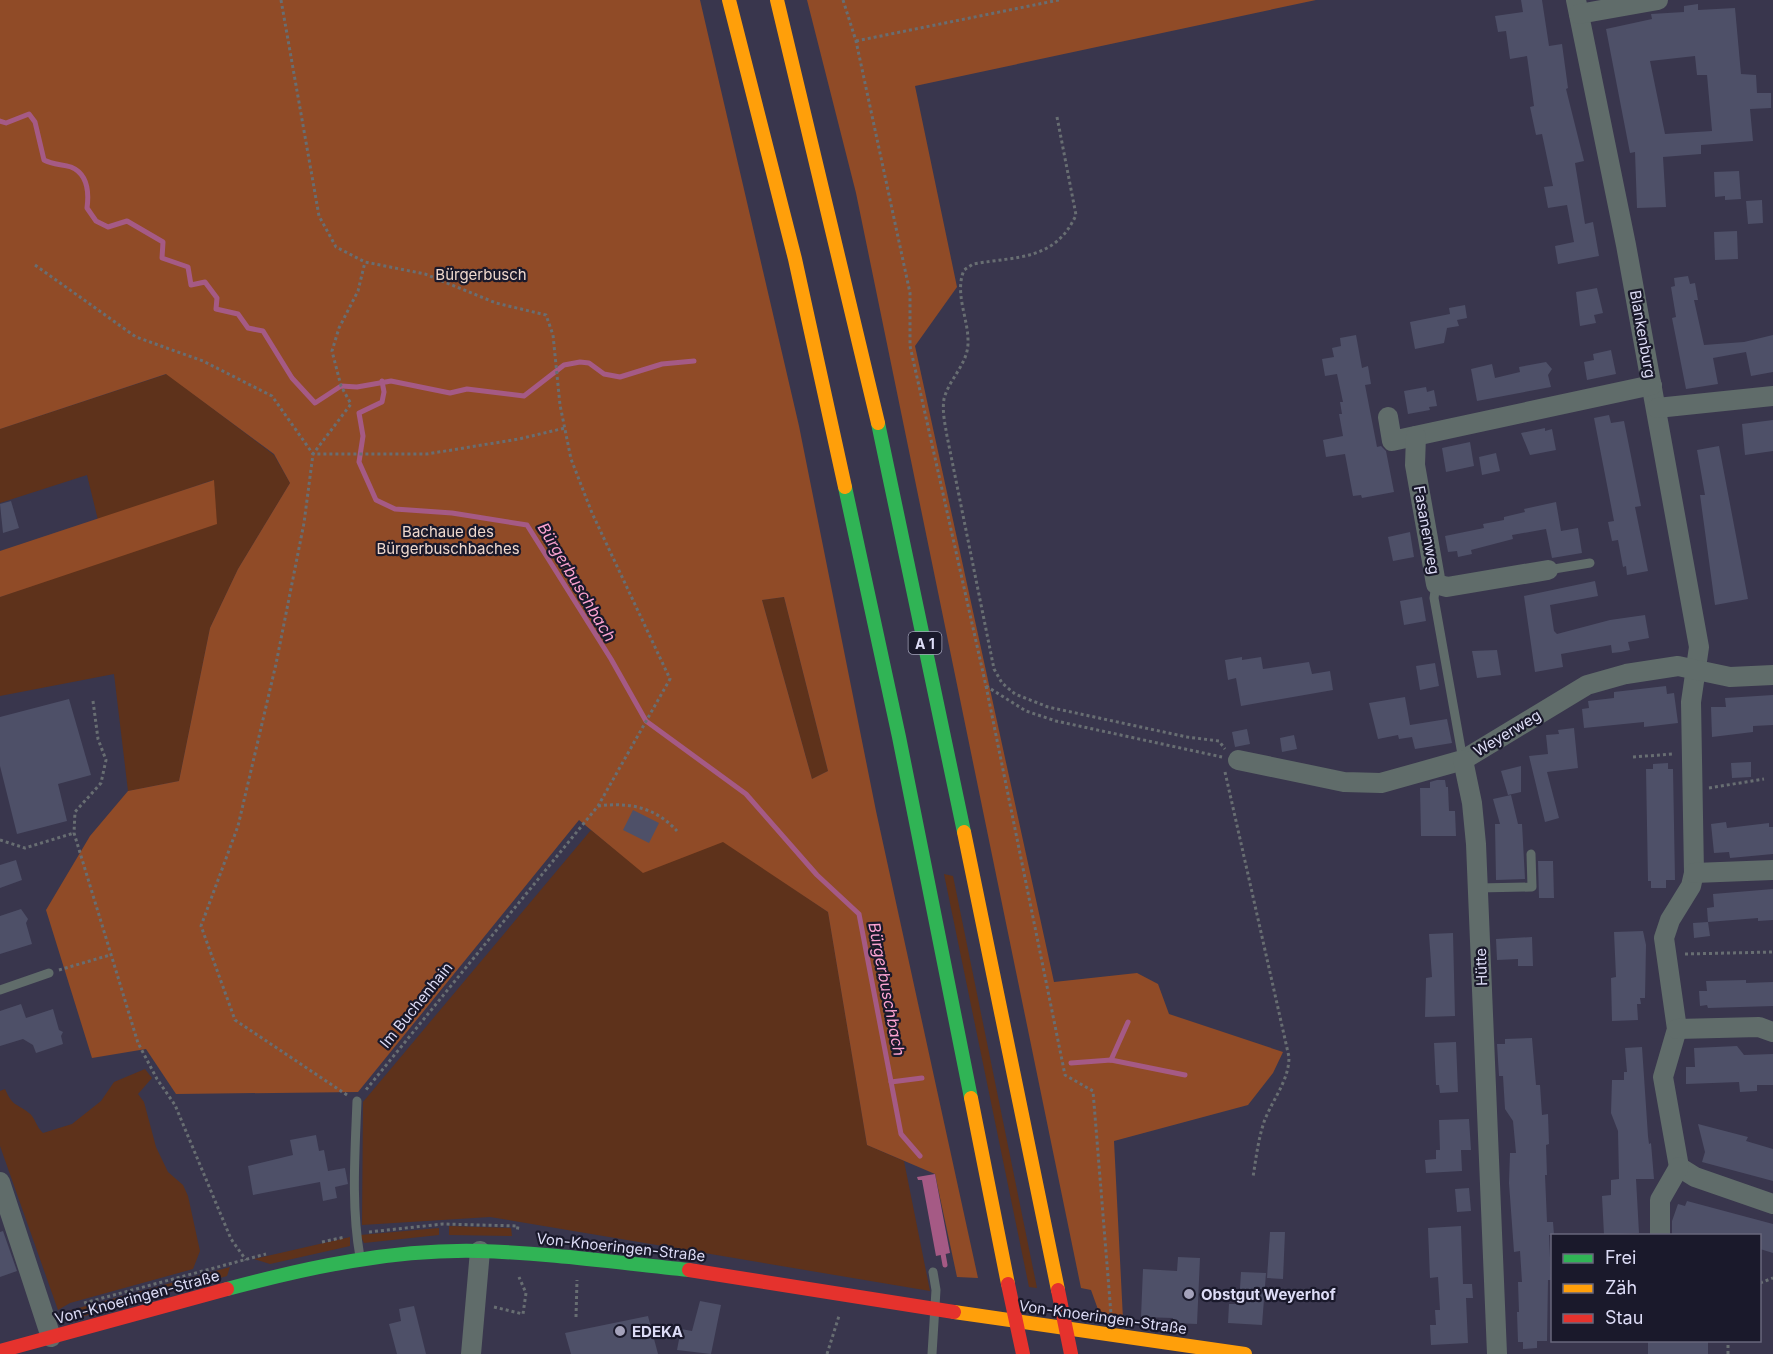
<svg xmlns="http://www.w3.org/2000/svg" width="1773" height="1354" viewBox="0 0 1773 1354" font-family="Inter,sans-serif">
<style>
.green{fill:#5e321b}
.forest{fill:#904b27;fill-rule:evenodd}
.water{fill:#a55a85}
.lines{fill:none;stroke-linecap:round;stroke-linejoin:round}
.stream{stroke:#a55a85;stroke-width:5}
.building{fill:#4e5068;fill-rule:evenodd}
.path{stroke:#686e72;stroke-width:3;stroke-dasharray:3 3;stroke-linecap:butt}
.lane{stroke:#606c6a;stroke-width:9}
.street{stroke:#606c6a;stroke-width:20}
.fast{stroke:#30b455;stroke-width:14}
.slow{stroke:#ff9f0a;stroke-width:14}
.jam{stroke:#e5322d;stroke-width:14}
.jam-bridge{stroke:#e5322d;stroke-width:14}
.poi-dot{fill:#a4a2bb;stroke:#1a192b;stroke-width:2}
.labels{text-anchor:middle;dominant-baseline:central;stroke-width:4.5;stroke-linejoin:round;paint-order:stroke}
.shield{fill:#1a192b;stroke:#a2a2b9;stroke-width:1.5}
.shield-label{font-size:14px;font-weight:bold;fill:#dddcf6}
.park-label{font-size:15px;fill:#efd8cd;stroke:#1a192b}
.street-label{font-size:15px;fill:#dddcf6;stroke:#1a192b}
.poi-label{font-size:15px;font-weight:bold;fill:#dddcf6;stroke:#1a192b;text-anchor:start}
.water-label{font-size:16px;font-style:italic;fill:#fca3d1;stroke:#1a192b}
</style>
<rect width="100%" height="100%" fill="#39364d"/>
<!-- green -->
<g class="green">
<path d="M 167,374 L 274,455 L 290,483 L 238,569 L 210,628 L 179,781 L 128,791 L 114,674 L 0,696 L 0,597 L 83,567 L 213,480 L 98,520 L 87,475 L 0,503 L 0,429 Z"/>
<path d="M 784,597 L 828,771 L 812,779 L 762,600 Z"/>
<path d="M 591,830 L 643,872 L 723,841 L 828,912 L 867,1145 L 904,1161 L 930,1291 L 490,1217 L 362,1225 L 363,1102 Z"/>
<path d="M 944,874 L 953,876 L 1037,1288 L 1029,1287 Z"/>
<path d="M 145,1069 L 152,1078 L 138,1094 L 144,1102 L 156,1147 L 168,1172 L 183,1185 L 188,1196 L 200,1251 L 193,1269 L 70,1303 L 58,1310 L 0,1146 L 0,1091 L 5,1089 C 13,1107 15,1102 29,1113 C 35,1117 36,1127 43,1133 L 72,1124 L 101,1101 L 114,1082 Z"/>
<path d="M 449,1226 L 511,1228 L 512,1236 L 449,1235 Z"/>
<path d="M 439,1228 L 439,1235 L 364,1243 L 360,1235 Z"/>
<path d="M 350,1237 L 350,1246 L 270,1264 L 254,1259 Z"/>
<path d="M 230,1267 L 227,1276 L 74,1319 L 61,1319 L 71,1310 Z"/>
</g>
<!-- forest -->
<g class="forest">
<path d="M 0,0 L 700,0 L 799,426 L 876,811 L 978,1278 L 957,1277 L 935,1174 L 867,1145 L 828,912 L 723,842 L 643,873 L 579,820 L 358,1092 L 176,1094 L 146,1049 L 92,1058 L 46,910 L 90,836 L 128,791 L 179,781 L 210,628 L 238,569 L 290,483 L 274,454 L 166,374 L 0,429 ZM 784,597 L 828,771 L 812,779 L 762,600 Z"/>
<path d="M 807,0 L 1316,0 L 915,86 L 957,287 L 915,346 L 1054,982 L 1137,973 L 1158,984 L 1169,1014 L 1283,1052 L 1273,1073 L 1248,1105 L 1114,1141 L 1123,1319 L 1100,1315 L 1091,1290 L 1081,1288 L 856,193 Z"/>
<path d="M 214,480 L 217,524 L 0,597 L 0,551 Z"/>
</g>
<!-- water -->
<path class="water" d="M 935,1174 L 950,1253 L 936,1256 L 922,1180 L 918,1180 L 917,1177 Z"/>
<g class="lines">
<!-- stream -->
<g class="stream">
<path d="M 0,121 L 6,123 L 29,114 L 35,122 L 44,160 C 53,165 62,164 71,167 C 88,174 89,193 87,208 L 96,221 L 108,227 L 127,221 L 163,242 L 162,258 L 188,267 L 191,285 L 205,282 L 217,298 L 216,309 L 238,314 L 248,328 L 263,331 L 292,378 L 315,403 L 341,386 L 357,387 L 391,381 L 450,393 L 467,389 L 524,396 L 564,365 L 580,362 L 589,363 L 604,374 L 620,377 L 662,364 L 694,361"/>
<path d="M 382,381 L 384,392 L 382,402 L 359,413 L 363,436 L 359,462 L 376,500 L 395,509 L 452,513 L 527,525 L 611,659 L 646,721 L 746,794 L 817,875 L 859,914 L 901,1134 L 920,1156"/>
<path d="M 1111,1060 L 1128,1022"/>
<path d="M 1071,1063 L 1111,1060 L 1185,1075"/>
<path d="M 891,1082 L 922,1078"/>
<path d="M 942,1248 L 945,1265"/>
</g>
</g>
<!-- building -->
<g class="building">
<path d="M 1521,0 L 1542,0 L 1549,46 L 1562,44 L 1568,88 L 1566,89 L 1584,161 L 1575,163 L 1585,224 L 1593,222 L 1599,256 L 1558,264 L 1555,246 L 1574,242 L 1567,205 L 1548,208 L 1544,187 L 1553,186 L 1542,134 L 1536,135 L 1530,107 L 1534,106 L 1527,56 L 1510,59 L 1506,31 L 1498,32 L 1495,16 L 1523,12 Z"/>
<path d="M 1698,4 L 1698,10 L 1735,8 L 1741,74 L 1756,75 L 1757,93 L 1771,93 L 1771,108 L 1750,109 L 1753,141 L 1701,145 L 1701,154 L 1663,157 L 1666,207 L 1637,208 L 1635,152 L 1630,153 L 1606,29 L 1652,19 L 1651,14 L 1684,12 L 1684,6 ZM 1695,56 L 1697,75 L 1707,75 L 1712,131 L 1665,134 L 1650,61 Z"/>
<path d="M 1739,171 L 1741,199 L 1725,200 L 1725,196 L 1715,197 L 1714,172 Z"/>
<path d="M 1762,200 L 1763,223 L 1748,224 L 1746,201 Z"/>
<path d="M 1737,231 L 1738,259 L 1715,260 L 1714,232 Z"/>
<path d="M 1688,276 L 1690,284 L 1695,283 L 1698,300 L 1694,300 L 1704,345 L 1744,342 L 1773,335 L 1773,372 L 1751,376 L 1746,352 L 1713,358 L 1718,384 L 1686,389 L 1672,318 L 1676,317 L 1671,287 L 1675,286 L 1674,278 Z"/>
<path d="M 1597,288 L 1603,313 L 1594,315 L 1596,323 L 1580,326 L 1576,292 Z"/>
<path d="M 1465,305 L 1467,318 L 1457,320 L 1459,326 L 1447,328 L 1444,343 L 1415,349 L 1410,322 L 1450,314 L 1449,308 Z"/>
<path d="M 1356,335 L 1362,368 L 1368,366 L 1371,384 L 1365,385 L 1377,447 L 1381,446 L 1386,451 L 1394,492 L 1362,498 L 1361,495 L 1353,496 L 1345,454 L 1326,457 L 1323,440 L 1343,436 L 1339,414 L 1342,414 L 1340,402 L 1343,402 L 1337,374 L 1325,376 L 1322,359 L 1334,357 L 1332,348 L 1341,346 L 1340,338 Z"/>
<path d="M 1611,350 L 1616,374 L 1587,380 L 1584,362 L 1594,360 L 1593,354 Z"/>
<path d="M 1546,362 L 1552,369 L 1548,375 L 1551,387 L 1477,401 L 1471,369 L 1492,364 L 1495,378 L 1520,372 L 1519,367 Z"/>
<path d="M 1426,387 L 1427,392 L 1434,390 L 1437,406 L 1429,407 L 1430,410 L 1408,414 L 1404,391 Z"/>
<path d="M 1609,415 L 1611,423 L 1624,421 L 1641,506 L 1635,507 L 1648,571 L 1627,575 L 1626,566 L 1623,567 L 1618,540 L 1612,541 L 1608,522 L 1614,521 L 1594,418 Z"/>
<path d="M 1773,420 L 1773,451 L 1745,455 L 1742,424 Z"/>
<path d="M 1545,428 L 1545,431 L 1552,429 L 1556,450 L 1530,455 L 1521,433 Z"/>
<path d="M 1470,442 L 1474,466 L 1446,472 L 1442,448 Z"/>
<path d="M 1719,446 L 1748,599 L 1715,605 L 1700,495 L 1705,495 L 1697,450 Z"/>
<path d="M 1496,453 L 1500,471 L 1482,475 L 1479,457 Z"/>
<path d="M 11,501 L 19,528 L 3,533 L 0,504 Z"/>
<path d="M 1556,502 L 1561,531 L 1578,528 L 1582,553 L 1552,558 L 1546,529 L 1512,535 L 1513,539 L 1471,550 L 1472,554 L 1458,557 L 1457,551 L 1448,552 L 1445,536 L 1484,528 L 1483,524 L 1504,520 L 1504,517 L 1525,512 L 1524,509 Z"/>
<path d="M 1410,532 L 1414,557 L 1393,561 L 1388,537 Z"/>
<path d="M 1595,581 L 1598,596 L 1550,605 L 1554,631 L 1557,634 L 1610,620 L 1645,615 L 1649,638 L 1628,642 L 1630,650 L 1621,652 L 1612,653 L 1611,645 L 1561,654 L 1563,667 L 1535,672 L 1524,596 Z"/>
<path d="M 1422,597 L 1426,621 L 1404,625 L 1400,601 Z"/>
<path d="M 1497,650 L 1501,675 L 1477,678 L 1472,651 Z"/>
<path d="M 1242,657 L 1242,660 L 1261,657 L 1263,669 L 1309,662 L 1312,674 L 1330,671 L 1333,690 L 1241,706 L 1236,678 L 1228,680 L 1225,660 Z"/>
<path d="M 1435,663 L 1439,686 L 1420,690 L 1416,666 Z"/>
<path d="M 1666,686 L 1667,694 L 1674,693 L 1678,723 L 1644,727 L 1644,722 L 1584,728 L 1582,709 L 1589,708 L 1588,701 L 1614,698 L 1614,692 Z"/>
<path d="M 1773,695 L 1773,725 L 1753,726 L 1753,732 L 1712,737 L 1711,707 L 1726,707 L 1725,698 Z"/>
<path d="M 1405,697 L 1410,725 L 1447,719 L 1452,743 L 1415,749 L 1412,737 L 1399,739 L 1398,735 L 1378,739 L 1369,703 Z"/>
<path d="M 69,699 L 91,775 L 58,784 L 67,821 L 17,834 L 0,766 L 0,717 Z"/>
<path d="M 1574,728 L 1578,768 L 1547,772 L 1559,818 L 1545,822 L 1529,756 L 1548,754 L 1546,735 L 1559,734 L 1558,730 Z"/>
<path d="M 1247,729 L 1250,744 L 1235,747 L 1232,732 Z"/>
<path d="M 1294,735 L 1297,749 L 1282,752 L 1280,738 Z"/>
<path d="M 1751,762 L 1751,777 L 1732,778 L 1731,763 Z"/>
<path d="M 1668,763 L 1668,769 L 1673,769 L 1675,880 L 1666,880 L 1666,888 L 1651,888 L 1651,881 L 1648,881 L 1646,769 L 1653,769 L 1653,764 Z"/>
<path d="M 1521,766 L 1521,792 L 1508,795 L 1501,771 Z"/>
<path d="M 1437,780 L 1445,780 L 1446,787 L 1448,787 L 1449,811 L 1455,811 L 1456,836 L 1421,836 L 1420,788 L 1430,788 L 1430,782 Z"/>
<path d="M 1511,795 L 1518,824 L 1522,824 L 1525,879 L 1496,880 L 1495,824 L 1500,824 L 1493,799 Z"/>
<path d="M 633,810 L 659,823 L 649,843 L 623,830 Z"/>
<path d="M 1726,822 L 1727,828 L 1769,823 L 1769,827 L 1773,827 L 1773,854 L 1730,858 L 1729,852 L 1714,853 L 1711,824 Z"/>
<path d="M 16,860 L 22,880 L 0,888 L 0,865 Z"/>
<path d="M 1538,861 L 1553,861 L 1554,898 L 1539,898 Z"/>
<path d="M 1773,889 L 1773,920 L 1758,921 L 1758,918 L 1708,922 L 1707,908 L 1714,907 L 1713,894 Z"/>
<path d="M 21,909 L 28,919 L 26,923 L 32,944 L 0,954 L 0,916 Z"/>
<path d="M 1708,922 L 1710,936 L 1694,938 L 1693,923 Z"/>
<path d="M 1643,931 L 1646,945 L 1645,998 L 1640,998 L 1641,1004 L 1637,1004 L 1638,1020 L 1612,1021 L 1611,978 L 1616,977 L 1614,932 Z"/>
<path d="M 1453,933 L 1455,1016 L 1425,1017 L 1426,978 L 1432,977 L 1429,934 Z"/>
<path d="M 1532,937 L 1533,966 L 1518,966 L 1518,959 L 1497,960 L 1496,939 Z"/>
<path d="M 1746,980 L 1746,983 L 1773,982 L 1773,1006 L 1708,1008 L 1707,1005 L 1700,1006 L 1699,991 L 1707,991 L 1706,981 Z"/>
<path d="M 21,1004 L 26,1018 L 53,1009 L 59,1030 L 63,1032 L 61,1036 L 63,1044 L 36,1053 L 33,1045 L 23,1039 L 0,1046 L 0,1011 Z"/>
<path d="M 1532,1038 L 1536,1085 L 1540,1085 L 1542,1115 L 1548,1114 L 1549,1144 L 1546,1145 L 1547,1175 L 1545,1175 L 1547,1222 L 1553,1222 L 1554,1235 L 1549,1235 L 1551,1280 L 1548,1280 L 1547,1341 L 1537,1341 L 1537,1348 L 1523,1349 L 1523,1342 L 1518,1342 L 1517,1312 L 1519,1312 L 1518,1282 L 1522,1282 L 1520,1251 L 1514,1252 L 1509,1183 L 1510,1153 L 1516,1153 L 1513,1121 L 1505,1109 L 1503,1076 L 1499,1076 L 1497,1044 L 1505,1044 L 1505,1039 Z"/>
<path d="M 1456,1042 L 1458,1092 L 1440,1093 L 1439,1085 L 1436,1085 L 1434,1043 Z"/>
<path d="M 1737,1046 L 1744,1055 L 1773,1054 L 1773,1085 L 1757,1085 L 1757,1091 L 1740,1092 L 1739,1082 L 1686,1084 L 1686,1067 L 1695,1067 L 1694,1048 Z"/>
<path d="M 1642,1047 L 1648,1136 L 1649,1144 L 1651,1143 L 1654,1179 L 1636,1179 L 1639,1233 L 1604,1235 L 1602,1196 L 1611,1195 L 1611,1180 L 1619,1179 L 1618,1131 L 1611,1113 L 1612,1080 L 1624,1080 L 1624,1072 L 1627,1072 L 1625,1048 Z"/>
<path d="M 1469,1119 L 1471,1150 L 1461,1150 L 1462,1171 L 1426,1173 L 1425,1160 L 1436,1159 L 1436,1150 L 1440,1150 L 1439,1120 Z"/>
<path d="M 1698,1124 L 1748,1137 L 1746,1141 L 1773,1149 L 1773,1181 L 1702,1162 L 1705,1152 Z"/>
<path d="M 316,1135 L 319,1151 L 324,1150 L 328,1171 L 345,1168 L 348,1184 L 335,1187 L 337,1198 L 323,1201 L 320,1182 L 253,1195 L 248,1166 L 293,1155 L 290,1140 Z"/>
<path d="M 1469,1188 L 1471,1211 L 1457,1212 L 1455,1189 Z"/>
<path d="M 1687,1201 L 1773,1224 L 1773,1253 L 1760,1249 L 1760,1236 L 1672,1236 L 1672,1221 L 1678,1204 L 1685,1206 Z"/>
<path d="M 1461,1226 L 1463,1284 L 1472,1284 L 1473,1298 L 1466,1298 L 1468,1343 L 1431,1345 L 1430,1325 L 1436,1325 L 1435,1310 L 1440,1310 L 1438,1277 L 1430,1278 L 1428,1228 Z"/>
<path d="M 3,1231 L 17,1271 L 0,1277 L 0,1232 Z"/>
<path d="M 1270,1232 L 1285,1232 L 1283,1279 L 1267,1278 Z"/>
<path d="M 1178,1257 L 1200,1258 L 1197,1324 L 1173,1323 L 1173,1318 L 1141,1317 L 1143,1269 L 1177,1271 Z"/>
<path d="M 1241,1272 L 1266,1273 L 1262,1325 L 1228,1323 L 1229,1304 L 1239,1304 Z"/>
<path d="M 700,1301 L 721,1305 L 711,1354 L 677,1350 L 681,1329 L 692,1331 Z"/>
<path d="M 414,1306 L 426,1354 L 397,1354 L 389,1324 L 401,1321 L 399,1309 Z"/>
<path d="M 648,1316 L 658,1354 L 571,1354 L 565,1333 Z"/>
<rect x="1648" y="1341" width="60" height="13"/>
</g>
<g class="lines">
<!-- path -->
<g class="path">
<path d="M 281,0 L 319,216 L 336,247 L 365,262 L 425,274 L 496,303 L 546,315 L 553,335 L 560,405 L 571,459 L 592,513 L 670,679 L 598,806 L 365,1091"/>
<path d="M 843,0 L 856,41 L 910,293 L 910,346 L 986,686 L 1026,711 L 1056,721 L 1222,757"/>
<path d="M 856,41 L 1059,0"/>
<path d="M 1057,117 L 1076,215 C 1055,261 1018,256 973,264 L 964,270 C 954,294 969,319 968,344 C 967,365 949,379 944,399 C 942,411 945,424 947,436 L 994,669 L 1002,683 L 1015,694 L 1048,707 L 1187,737 L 1219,741 L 1225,749"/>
<path d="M 35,265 L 136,337 L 203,361 L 272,396 L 313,454 L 427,454 L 519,439 L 565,428"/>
<path d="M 986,686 L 1065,1075 L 1093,1091 L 1111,1314"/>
<path d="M 93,701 L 98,739 L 106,760 L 101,783 L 75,812 L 74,833 L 138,1043 L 157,1079 L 175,1105 L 231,1239 L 246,1260"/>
<path d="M 1633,757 L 1673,754"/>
<path d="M 1225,772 L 1289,1057 C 1289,1081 1272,1100 1264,1122 C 1258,1140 1256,1159 1253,1177"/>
<path d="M 1709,788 L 1764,779"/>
<path d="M 598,806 C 629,802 655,807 677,831"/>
<path d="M 0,840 L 25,848 L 74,833"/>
<path d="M 1685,954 L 1773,952"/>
<path d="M 59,970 L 110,955"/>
<path d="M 347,1095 L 235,1020 L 201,926 L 238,826 L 276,664 L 304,523 L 313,454 L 351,404 L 341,386 L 332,351 L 339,328 L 358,291 L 365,262"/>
<path d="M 369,1232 L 443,1224 L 518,1226 L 517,1232"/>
<path d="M 322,1242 L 345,1237"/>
<path d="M 1760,1283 L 1773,1278"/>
<path d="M 84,1303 L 266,1254"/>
<path d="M 494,1307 L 523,1314 L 526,1293 L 519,1277"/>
<path d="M 576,1317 L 577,1280"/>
<path d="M 827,1354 L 839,1316"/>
<path d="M 1728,1354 L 1728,1340"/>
</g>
<!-- lane -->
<g class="lane">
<path d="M 1548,570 L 1590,563"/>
<path d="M 1436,584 L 1434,598 L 1463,760"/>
<path d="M 1478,888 L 1532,887 L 1531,854"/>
<path d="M 0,990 L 49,973"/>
<path d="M 357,1101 C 355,1153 351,1206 360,1257"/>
<path d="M 932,1354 L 936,1290 L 933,1272"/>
</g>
<!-- street -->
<g class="street">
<path d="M 1576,0 L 1626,245 L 1699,647 L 1691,702 L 1694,873 L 1691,886 L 1670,920 L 1664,938 L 1677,1029 L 1663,1077 L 1679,1167 L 1695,1177 L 1773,1204"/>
<path d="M 1579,14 L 1658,0"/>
<path d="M 1657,408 L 1773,396"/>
<path d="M 1388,417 L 1392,441 L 1652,385"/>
<path d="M 1416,436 L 1415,465 L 1436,584 L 1447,587 L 1548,570"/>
<path d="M 1238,760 L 1344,782 L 1381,783 L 1463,760 L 1587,685 L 1626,674 L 1678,666 L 1730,677 L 1773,675"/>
<path d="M 1463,760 L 1472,803 L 1476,844 L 1497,1354"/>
<path d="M 1694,873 L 1773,870"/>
<path d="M 1677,1029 L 1759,1027 L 1773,1032"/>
<path d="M 0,1182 L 51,1337"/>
<path d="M 1660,1236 L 1660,1200 L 1679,1167"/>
<path d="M 471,1354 L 480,1251"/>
</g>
<!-- fast -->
<g class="fast">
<path d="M 878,423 L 964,832"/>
<path d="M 845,487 L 899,737 L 971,1098"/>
<path d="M 227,1289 C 309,1267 394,1249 479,1251 C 549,1253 619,1263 689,1270"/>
</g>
<!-- slow -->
<g class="slow">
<path d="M 729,0 L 795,259 L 845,487"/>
<path d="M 777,0 L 878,423"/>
<path d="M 964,832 L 1058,1290"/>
<path d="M 971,1098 L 1008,1284"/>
<path d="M 954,1312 L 1245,1354"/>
</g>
<!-- jam -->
<g class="jam">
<path d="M 689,1270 L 954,1312"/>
<path d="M 0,1351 L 227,1289"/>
</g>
<!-- jam-bridge -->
<g class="jam-bridge">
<path d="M 1008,1284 L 1023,1354"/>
<path d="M 1058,1290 L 1071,1354"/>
</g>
</g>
<!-- markers -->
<g class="poi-dot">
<circle cx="1189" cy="1294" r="6"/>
<circle cx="620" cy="1331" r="6"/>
</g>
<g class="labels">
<!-- shield labels -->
<rect class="shield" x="908.5" y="632" width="33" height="22" rx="4.5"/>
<g class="shield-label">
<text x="925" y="643">A 1</text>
</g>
<!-- park labels -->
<g class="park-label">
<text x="481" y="274">Bürgerbusch</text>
<text x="448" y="531">Bachaue des<tspan x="448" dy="17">Bürgerbuschbaches</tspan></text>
</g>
<!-- street labels -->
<g class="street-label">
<text transform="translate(1643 334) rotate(80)">Blankenburg</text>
<text transform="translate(1427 530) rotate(80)">Fasanenweg</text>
<text transform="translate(1507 733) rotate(-31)">Weyerweg</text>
<text transform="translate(1481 967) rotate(-92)">Hütte</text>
<text transform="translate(416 1005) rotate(-51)">Im Buchenhain</text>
<text transform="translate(621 1247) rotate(6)">Von-Knoeringen-Straße</text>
<text transform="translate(137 1297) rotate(-15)">Von-Knoeringen-Straße</text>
<text transform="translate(1103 1317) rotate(8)">Von-Knoeringen-Straße</text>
</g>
<!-- poi labels -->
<g class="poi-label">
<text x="1201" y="1294">Obstgut Weyerhof</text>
<text x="632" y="1331">EDEKA</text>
</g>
<!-- water labels -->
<g class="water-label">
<text transform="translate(577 582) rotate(59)">Bürgerbuschbach</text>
<text transform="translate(887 989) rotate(79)">Bürgerbuschbach</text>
</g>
</g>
<!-- legend -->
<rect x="1551" y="1234" width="210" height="108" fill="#1a192b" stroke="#68677c" stroke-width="1.5"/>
<rect x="1563" y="1254" width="30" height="9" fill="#30b455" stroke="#68677c" stroke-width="1.5"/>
<text x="1605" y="1264" font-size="18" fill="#dddcf6">Frei</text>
<rect x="1563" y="1284" width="30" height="9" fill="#ff9f0a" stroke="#68677c" stroke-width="1.5"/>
<text x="1605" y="1294" font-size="18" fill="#dddcf6">Zäh</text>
<rect x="1563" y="1314" width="30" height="9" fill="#e5322d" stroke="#68677c" stroke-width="1.5"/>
<text x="1605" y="1324" font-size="18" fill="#dddcf6">Stau</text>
</svg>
